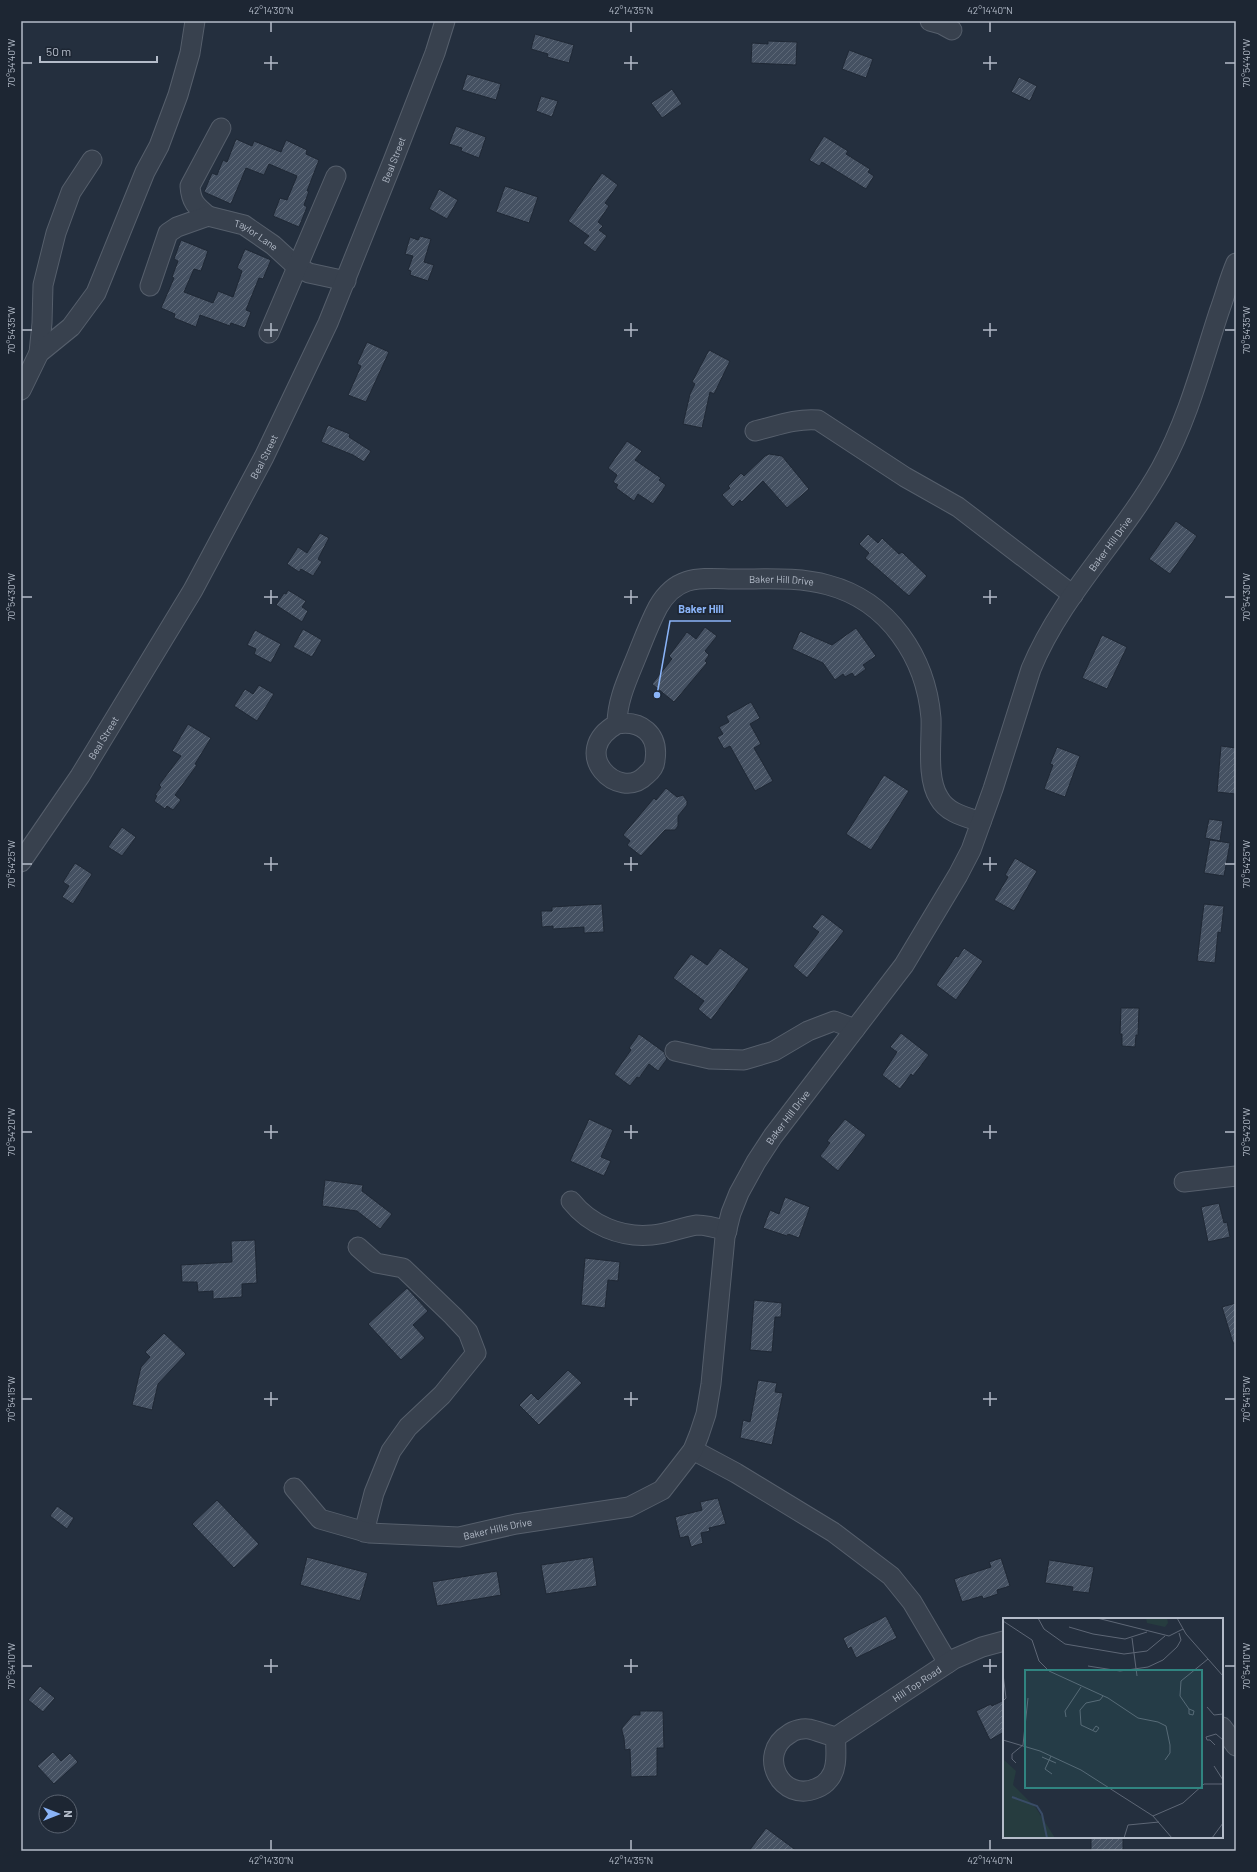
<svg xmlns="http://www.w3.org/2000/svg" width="1257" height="1872" font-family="Barlow,sans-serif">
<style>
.building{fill:url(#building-hatch);stroke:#1f2835}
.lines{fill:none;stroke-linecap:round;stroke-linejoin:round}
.minor-casing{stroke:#565f6c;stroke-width:21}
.minor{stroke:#38414e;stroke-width:19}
.ticks{fill:none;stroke:#b4bcc9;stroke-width:1.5}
.labels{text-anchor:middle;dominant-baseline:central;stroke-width:3.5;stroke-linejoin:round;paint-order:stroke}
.street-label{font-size:10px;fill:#b4bcc9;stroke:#1d2633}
.inset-river{fill:none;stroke:#394c67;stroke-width:2}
.inset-road{fill:none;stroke:#5e6776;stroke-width:1}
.view{fill:#308480;fill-opacity:0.15;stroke:#308480;stroke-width:2}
.inset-edge{fill:none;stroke:#b4bcc9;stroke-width:2}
.leader{fill:none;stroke:#8ab4f8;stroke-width:1.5}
.callout-dot{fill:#8ab4f8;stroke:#1d2633;stroke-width:1.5}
.callout-label{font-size:11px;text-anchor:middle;font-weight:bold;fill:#8ab4f8;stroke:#1d2633;stroke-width:3.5;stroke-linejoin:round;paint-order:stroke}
.neatline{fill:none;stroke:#b4bcc9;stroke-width:1.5}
.ticks-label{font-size:10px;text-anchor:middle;fill:#b4bcc9}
</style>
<defs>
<pattern id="building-hatch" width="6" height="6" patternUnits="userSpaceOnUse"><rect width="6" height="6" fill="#455162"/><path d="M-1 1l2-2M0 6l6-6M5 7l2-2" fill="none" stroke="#5d6877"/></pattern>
</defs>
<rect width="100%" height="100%" fill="#242f3e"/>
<path class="building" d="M535 34 574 45 569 63 547 57 548 54 531 49Z
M768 41 797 42 796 65 751 63 752 43 768 44Z
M849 50 873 59 866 78 842 69Z
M467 74 501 84 496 100 462 90Z
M1019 77 1037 86 1030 101 1011 92Z
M672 89 682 104 662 118 651 103Z
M541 96 558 101 552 117 536 111Z
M456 126 486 137 479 158 461 151 462 148 449 144Z
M824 136 848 151 846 154 870 169 868 172 874 176 866 189 822 162 819 166 809 160Z
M236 139 252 146 254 141 281 152 286 140 307 150 306 154 319 160 307 191H309L304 205 307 207 299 227 273 216 280 198 287 200 297 176 269 164 264 175 246 168 231 204 204 192 212 173 217 175 223 160 227 162Z
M602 173 618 185 605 203 609 206 598 222 603 226 599 230 607 236 595 252 583 243 589 236 568 221Z
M505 186 538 197 529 223 496 212Z
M439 189 458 200 447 219 429 209Z
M420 236 431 239 424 262 434 265 428 281 410 275 411 271 408 270 413 256 405 254 410 237 418 240Z
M181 240 208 251 201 271 194 269 184 292 213 303 218 291 233 297 242 271 237 268 245 249 271 260 263 279 259 278 246 310 251 312 245 328 231 323 230 326 200 315 196 327 174 318 175 314 161 308 174 278 172 277 178 261 174 259Z
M367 342 389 352 366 402 348 395 361 366 357 364Z
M709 350 730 361 714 394 710 392 702 428 683 424 690 394 695 384 692 382Z
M328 425 350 434 349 437 371 451 364 462 353 455 321 442Z
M627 441 642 451 635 460 661 478 659 480 666 485 653 504 638 494 634 501 616 488 618 485 613 482 617 475 608 468Z
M769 454 782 456 809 489 787 508 763 481 742 502 740 500 733 507 722 495 730 488 728 486 741 473 744 476 765 456Z
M1176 521 1197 536 1170 574 1149 559Z
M320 533 329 538 318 559 322 562 313 576 301 569 299 572 287 564 298 547 307 553Z
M868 534 878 543 882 538 899 554 902 552 927 576 909 596 865 558 869 553 859 544Z
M288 590 306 601 302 607 308 611 302 622 276 605 284 593 286 594Z
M705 627 717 636 705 651 709 655 705 661 707 663 674 702 652 684 672 659 669 656 687 632 696 639Z
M856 628 876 656 863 665 866 669 855 677 852 673 845 677 843 674 835 680 823 663 792 649 800 631 832 645Z
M303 629 322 640 312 657 293 647Z
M255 630 281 644 271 663 254 654 256 649 247 645Z
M1102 635 1127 647 1107 689 1082 678Z
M259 685 274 694 257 721 234 706 245 689 253 694Z
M751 702 760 718 750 724 761 744 754 748 773 781 755 791 730 746 724 749 717 737 723 734 719 727 729 722 726 716Z
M188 724 211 738 195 764 197 765 175 795 181 800 173 810 167 806 165 809 154 801 157 796 155 795 161 787 159 785 181 756 172 751Z
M1221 746 1236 748 1235 766H1236V794L1217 792Z
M1057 747 1080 756 1065 797 1044 789 1053 765 1050 764Z
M884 775 909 791 871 850 846 834Z
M666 788 677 797 683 795 687 801V805L678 816V826L675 830H665L641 856 627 845 630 841 623 835 654 798 656 800Z
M1209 819 1223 821 1220 841 1205 838Z
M122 827 136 837 122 856 108 847Z
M1210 840 1230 843 1224 876 1204 873Z
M1015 858 1037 871 1014 911 994 900 1008 877 1005 875Z
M75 863 92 874 73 904 62 897 69 886 63 882Z
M602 904 604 932 584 933V927L553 929V926L542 927 541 911H552V907Z
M1204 904 1224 906 1221 933 1218 932 1215 963 1197 961Z
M822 914 844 931 807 978 793 966 819 932 812 927Z
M720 948 749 969 711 1020 698 1009 704 1001 673 978 691 954 707 965Z
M964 948 983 961 956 1000 936 985 956 956 958 957Z
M1121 1008H1139L1138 1035H1136L1135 1047 1122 1046V1034H1120Z
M901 1033 929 1055 913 1076 911 1074 900 1089 882 1075 897 1052 890 1047Z
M639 1034 664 1052 667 1059 658 1071 649 1064 639 1078 637 1077 630 1086 614 1074 631 1050 629 1048Z
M589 1119 613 1130 601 1157 611 1161 604 1176 570 1161Z
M845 1119 866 1135 838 1171 820 1156 830 1143 827 1141Z
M325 1180 363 1185 362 1191 392 1214 380 1229 357 1211 322 1206Z
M785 1197 810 1207 799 1238 788 1234 787 1236 763 1228 770 1210 779 1214Z
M1219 1203 1224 1223 1227 1222 1230 1237 1208 1242 1201 1207Z
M255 1240 257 1283 242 1284V1297L213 1299V1291L198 1292 197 1282H182L181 1265 232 1262 231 1241Z
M585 1258 620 1262 618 1281 608 1280 605 1308 581 1305Z
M407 1288 428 1311 413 1325 425 1338 401 1360 368 1324Z
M754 1300 782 1303 781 1317H775L772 1352 750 1350Z
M1236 1303V1343H1233L1222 1307Z
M164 1333 186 1354 158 1384 152 1410 132 1405 141 1367 150 1357 145 1352Z
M568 1370 582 1383 539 1425 519 1405 531 1393 538 1400Z
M758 1380 777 1383 775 1392 783 1393 772 1445 740 1438 743 1420 750 1422Z
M718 1498 726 1524 709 1528 710 1531 701 1533 703 1543 691 1547 688 1536 680 1538 675 1517 702 1510 700 1502Z
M217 1500 259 1544 234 1568 192 1524Z
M57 1506 74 1518 67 1529 50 1516Z
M307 1557 368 1573 360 1601 300 1585Z
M593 1557 597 1586 546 1594 541 1565Z
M1001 1558 1010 1586 997 1590 998 1594 983 1599 982 1596 962 1602 954 1579 991 1567 989 1562Z
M1049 1560 1094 1567 1089 1593 1072 1591 1073 1587 1045 1583Z
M497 1571 501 1595 437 1606 432 1582Z
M886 1616 897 1638 856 1658 851 1647 848 1649 843 1638Z
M40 1686 55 1698 43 1712 28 1700Z
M1004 1700V1732L990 1740 976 1711 991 1704 992 1706Z
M640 1711H663L664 1748H657V1776L631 1777 630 1749 625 1750 624 1738 622 1731V1728L633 1715H640Z
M53 1752 61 1761 70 1753 78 1762 54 1784 37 1766Z
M766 1828 797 1851H749Z
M1091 1837H1123V1851H1091Z"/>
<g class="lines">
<defs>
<g id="minor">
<path d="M930 21 941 24 952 30"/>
<path d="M208 216C196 206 191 202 190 186L221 128"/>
<path id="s1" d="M150 286 168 233 177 227 208 216 244 225 273 245 297 267 309 273 346 281"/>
<path d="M269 333 336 176"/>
<path d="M39 353 42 323 43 285 56 233 71 192 92 160"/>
<path d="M21 390 39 353 71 327 96 293 145 172 159 146 178 95 190 53 195 21"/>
<path d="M755 431C776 426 796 418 818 420L905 477 958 507 1073 595"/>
<path id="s2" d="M617 724C641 720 659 734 655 760 655 766 651 771 646 775 619 803 567 752 617 724 617 699 629 676 638 653 644 638 650 622 658 607 678 572 704 579 739 579 769 579 799 577 828 585 889 601 926 658 931 718 932 741 926 778 939 798 947 813 966 817 981 822"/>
<path id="s3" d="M21 862 80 776 193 590 264 457 328 323 393 161 435 53 445 21"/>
<path d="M675 1051 710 1059 744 1060 774 1051 808 1031 834 1021 855 1029"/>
<path d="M1184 1182 1236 1176"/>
<path d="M571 1201C590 1225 621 1238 652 1235 668 1234 682 1227 697 1225 707 1225 717 1228 727 1231"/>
<path d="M358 1247 376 1263 403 1268 453 1316 468 1332 476 1353 442 1395 408 1427 391 1451 374 1493 364 1532"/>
<path d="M693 1450 736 1473 833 1532 891 1576 912 1602 948 1663"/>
<path id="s4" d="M294 1488 320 1519 369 1533 459 1537 516 1524 629 1507 662 1490 693 1450 699 1435 706 1414 711 1384 725 1237 731 1213 739 1193 756 1162 773 1136 904 965 958 875 971 850 993 789 1031 669C1062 594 1122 538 1161 468 1188 419 1202 364 1219 312 1225 296 1229 279 1236 263"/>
<path d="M1222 1727 1236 1746"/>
<path id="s5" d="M836 1737C835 1746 837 1756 835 1765 834 1775 826 1785 817 1788 781 1804 756 1754 789 1734 794 1730 803 1728 809 1729 818 1731 827 1735 836 1737L954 1659 982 1647 1004 1641"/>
</g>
</defs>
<use href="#minor" class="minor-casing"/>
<use href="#minor" class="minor"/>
</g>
<path class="ticks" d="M271 22V32M631 22V32M990 22V32M271 56V70M631 56V70M990 56V70M22 63H32M264 63H278M624 63H638M983 63H997M1225 63H1235M271 323V337M631 323V337M990 323V337M22 330H32M264 330H278M624 330H638M983 330H997M1225 330H1235M271 590V604M631 590V604M990 590V604M22 597H32M264 597H278M624 597H638M983 597H997M1225 597H1235M271 857V871M631 857V871M990 857V871M22 864H32M264 864H278M624 864H638M983 864H997M1225 864H1235M271 1125V1139M631 1125V1139M990 1125V1139M22 1132H32M264 1132H278M624 1132H638M983 1132H997M1225 1132H1235M271 1392V1406M631 1392V1406M990 1392V1406M22 1399H32M264 1399H278M624 1399H638M983 1399H997M1225 1399H1235M271 1659V1673M631 1659V1673M990 1659V1673M22 1666H32M264 1666H278M624 1666H638M983 1666H997M1225 1666H1235M271 1840V1850M631 1840V1850M990 1840V1850"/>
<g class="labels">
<g class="street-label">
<text stroke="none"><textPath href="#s3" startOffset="797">Beal Street</textPath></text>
<text stroke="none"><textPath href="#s1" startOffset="152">Taylor Lane</textPath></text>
<text stroke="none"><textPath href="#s3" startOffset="473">Beal Street</textPath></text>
<text stroke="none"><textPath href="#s4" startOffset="1459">Baker Hill Drive</textPath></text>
<text stroke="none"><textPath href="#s2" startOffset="446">Baker Hill Drive</textPath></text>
<text stroke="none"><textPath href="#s3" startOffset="149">Beal Street</textPath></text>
<text stroke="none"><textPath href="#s4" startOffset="795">Baker Hill Drive</textPath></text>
<text stroke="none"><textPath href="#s4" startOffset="221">Baker Hills Drive</textPath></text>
<text stroke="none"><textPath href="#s5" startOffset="298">Hill Top Road</textPath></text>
</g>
</g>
<g transform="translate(1003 1618)">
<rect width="220" height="220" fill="#242f3e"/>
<path d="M143 0H164L165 5 162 9 144 5ZM0 141 13 153 10 167 33 190 52 220H0Z" fill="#263c3f"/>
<path class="inset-river" d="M9 179 34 188 39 196 44 220"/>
<path class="inset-road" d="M35 0 41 11 62 26 121 36 144 33 162 18M94 0 166 18 180 11M174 0 183 16 220 58M0 3 29 22 36 43 46 53 105 80 135 100 155 104 163 108 167 127V135L162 142M66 9 90 16 122 21 144 14M129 20 134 58M85 48 117 53 145 49 160 42 174 29 178 22 176 15M0 56 3 80 0 83M204 89 211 97 220 96M186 91 191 93 190 97 186 96V91L177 78 178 63 205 41M63 99 62 93 78 69M90 112 93 108 96 110 93 114 78 107 77 92 83 85 97 82 100 78M0 122 37 133 78 152 150 198 169 220M20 127 25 80M212 127 207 122H204L203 119 213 116 220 122M48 138 42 151 49 156M39 139 53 145M13 145 9 141V136L20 127M211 148 220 162M150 198 180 185 201 166H220M121 220 125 207 156 204M209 220 220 205"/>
<path class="view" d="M22 52H199V170H22Z"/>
<rect width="220" height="220" class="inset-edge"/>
</g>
<path class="leader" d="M657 695L670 621H731"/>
<circle class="callout-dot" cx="657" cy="695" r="4"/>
<g class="callout-label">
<text x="701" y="613">Baker Hill</text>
</g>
<rect width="1257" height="1872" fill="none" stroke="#1d2633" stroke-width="44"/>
<g transform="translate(58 1814) rotate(90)"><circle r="19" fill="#1d2633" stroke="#59626f"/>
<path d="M0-3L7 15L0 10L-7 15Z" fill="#8ab4f8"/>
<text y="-6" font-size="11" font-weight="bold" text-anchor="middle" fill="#b4bcc9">N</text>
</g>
<path d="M40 56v6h117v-6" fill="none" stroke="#b4bcc9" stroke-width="2"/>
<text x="46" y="56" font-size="12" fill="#b4bcc9" stroke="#1d2633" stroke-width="3" paint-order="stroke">50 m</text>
<rect x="22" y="22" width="1213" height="1828" class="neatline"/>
<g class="ticks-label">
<text x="271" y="14">42°14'30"N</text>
<text x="631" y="14">42°14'35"N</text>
<text x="990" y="14">42°14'40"N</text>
<text transform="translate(1246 63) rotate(-90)" y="4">70°54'40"W</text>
<text transform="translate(11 63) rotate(-90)" y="4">70°54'40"W</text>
<text transform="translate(1246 330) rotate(-90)" y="4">70°54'35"W</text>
<text transform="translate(11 330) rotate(-90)" y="4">70°54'35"W</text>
<text transform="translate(1246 597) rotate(-90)" y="4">70°54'30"W</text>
<text transform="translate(11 597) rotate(-90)" y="4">70°54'30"W</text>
<text transform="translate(1246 864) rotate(-90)" y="4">70°54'25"W</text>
<text transform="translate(11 864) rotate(-90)" y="4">70°54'25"W</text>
<text transform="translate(11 1132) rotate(-90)" y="4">70°54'20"W</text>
<text transform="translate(1246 1132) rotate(-90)" y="4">70°54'20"W</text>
<text transform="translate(11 1399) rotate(-90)" y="4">70°54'15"W</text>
<text transform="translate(1246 1399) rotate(-90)" y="4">70°54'15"W</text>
<text transform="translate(1246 1666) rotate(-90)" y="4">70°54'10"W</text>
<text transform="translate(11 1666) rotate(-90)" y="4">70°54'10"W</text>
<text x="271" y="1864">42°14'30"N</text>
<text x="631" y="1864">42°14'35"N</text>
<text x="990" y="1864">42°14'40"N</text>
</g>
</svg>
